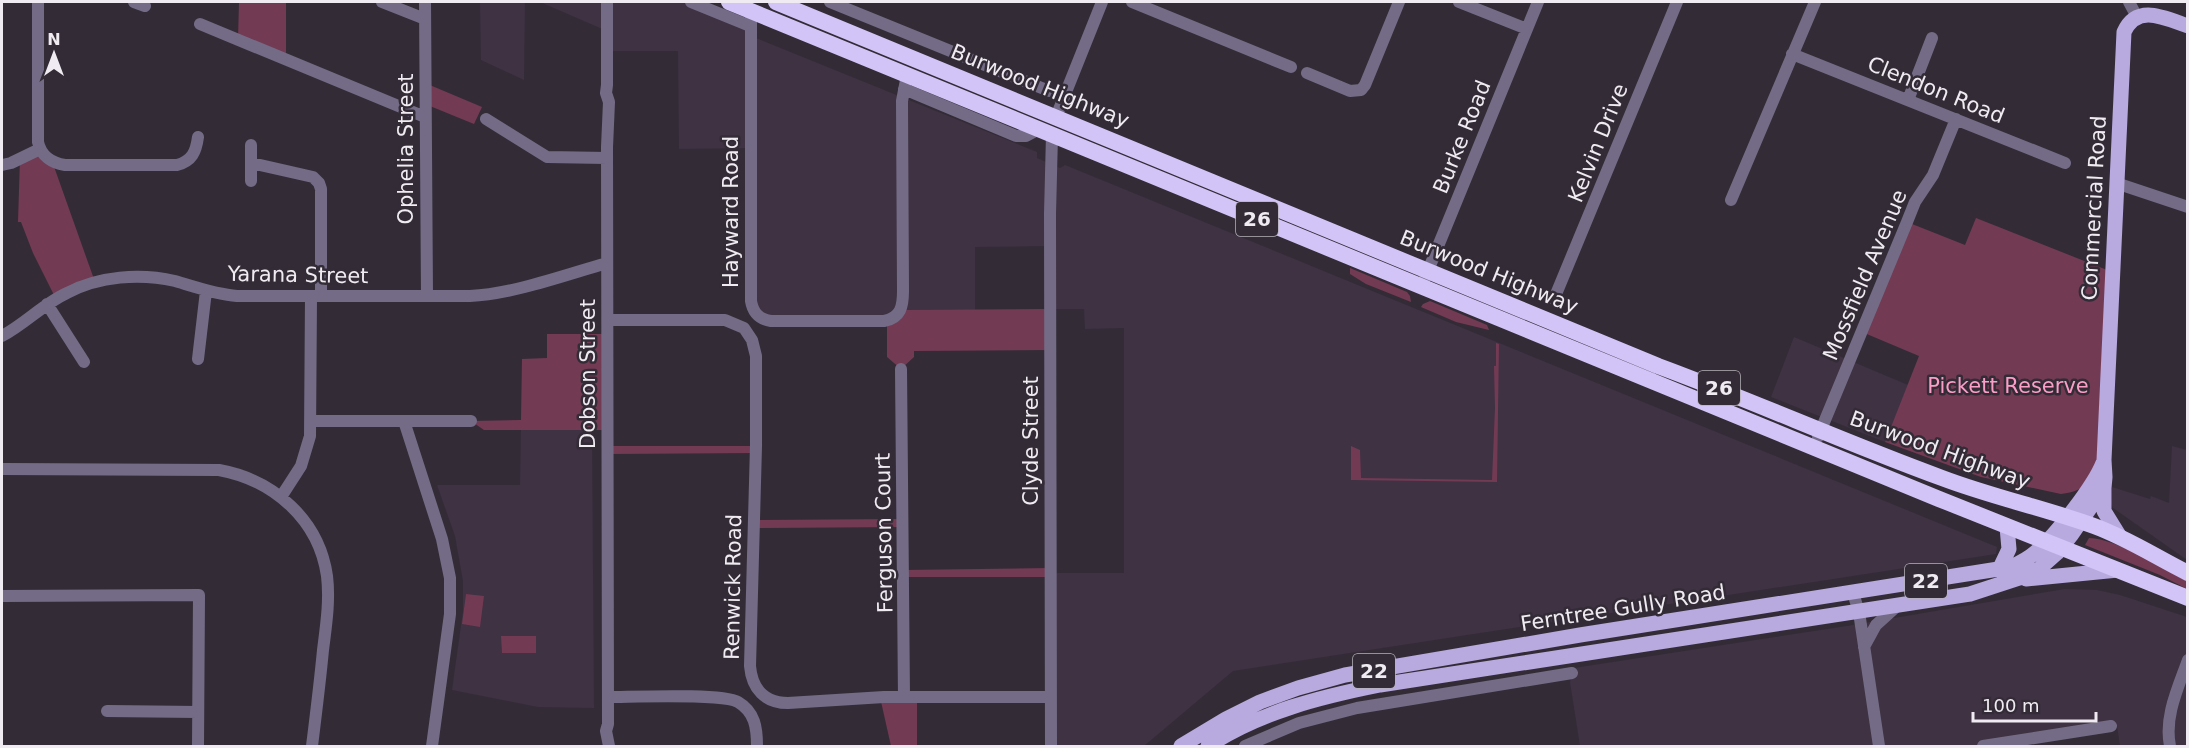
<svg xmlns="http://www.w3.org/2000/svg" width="2189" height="748" font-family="'DejaVu Sans',sans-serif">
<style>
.built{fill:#3e3243}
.green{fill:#733a54}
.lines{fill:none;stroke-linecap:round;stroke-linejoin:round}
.minor{stroke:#746c86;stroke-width:12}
.major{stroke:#b8a9de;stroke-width:15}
.highway{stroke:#d2c4f7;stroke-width:16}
.labels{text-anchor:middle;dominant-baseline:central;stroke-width:5;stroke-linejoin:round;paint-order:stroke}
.shield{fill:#332c37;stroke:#b7b2ba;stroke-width:1.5}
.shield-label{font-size:20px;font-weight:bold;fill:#f0ebf2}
.street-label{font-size:21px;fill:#f0ebf2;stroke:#332c37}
.park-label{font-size:21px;fill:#fb9ec7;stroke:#332c37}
</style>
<rect width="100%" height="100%" fill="#332c37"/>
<path class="built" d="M480 2H525L524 80 481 60Z
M540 2H691L750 26 751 36 1037 152V158L1060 168 1065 165 1997 547 1996 554 1233 671 1144 746H1051V573H1124V328L1085 329 1084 309H1050V246L975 247V310H901L894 318 756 315 751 148 679 149 678 51H607V31Z
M1794 337 1908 385 1885 442 1771 397Z
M521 430H592L594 708 538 707 452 690 463 611V581L455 536 437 485H520Z
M2172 446 2187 450V560L2113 508 2111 504 2112 487 2150 499 2151 496 2169 503Z
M2065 589 2097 590 2120 595 2187 617V746H2120L2117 726 1983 746H1580L1570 682 1574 668 1847 626Z"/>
<path class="green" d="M239 2H286V60L238 40Z
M425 83 482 107 474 124 425 104Z
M40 149 52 161 95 282 56 299 33 253 21 222H18L20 159Z
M1976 218 2107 270 2099 459C2088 481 2088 491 2061 494L1981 477 1885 442 1919 356 1862 332 1907 222 1965 245Z
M1350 268 1407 292 1410 296 1411 302 1366 284 1350 274Z
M1430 301 1487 325 1489 330 1456 322 1421 307 1423 304Z
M1050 309V350L914 351V357L901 369 887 357V320L901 310Z
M547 334H608V430H484L471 421 521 420 522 359 547 358Z
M1496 343 1499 344 1497 482 1351 480V446L1360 450 1361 478 1492 480 1495 408 1494 366H1496Z
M608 446H756V453L608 454Z
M904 519V527L754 528V520Z
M2089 538C2118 539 2161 568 2187 581V589L2160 575 2085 545Z
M1051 568V577H904V570Z
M466 594 484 596 480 627 462 624Z
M501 636H536V653H502Z
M880 697H917V746H891Z"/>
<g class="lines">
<path class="minor" d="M38 2V142C41 156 52 163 65 165H177C192 161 196 152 198 137
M134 2 145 6
M382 2 425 19
M425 2 427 296
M607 2V85L606 93 609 102 607 147 608 724 606 731 609 746
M691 2 750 26
M830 2 1049 91
M1132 2 1291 67
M1459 2 1527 29
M2129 2 2137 17
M751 10V301C753 313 759 319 771 321H884C901 318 903 306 903 291L902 101 907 75
M200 24 425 117
M1792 54 2065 163
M1307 73 1350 91 1361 90 1365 85 1399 2
M904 89 1016 136H1026L1039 129
M1908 100 1932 38
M1056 117 1102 2
M486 119 547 157 607 158
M251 163 313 177 319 183 321 189V296
M2 165 11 163 40 149
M251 181V145
M2116 183 2188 207
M1731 200 1815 2
M1425 278 1538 2
M1554 299 1677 2
M47 304 84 362
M608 320H725L744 328 752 340 756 356V446L750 666C752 689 765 703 788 703L884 697H1051
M2 336C25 324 43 304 67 293 99 276 140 273 175 281 196 287 215 294 237 296H470C513 294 565 275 607 263
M198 359 206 291
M901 369 904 697
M311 421H471
M404 421 442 539 450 578V614L432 746
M1818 437 1907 222 1915 202 1933 175 1956 119
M2 469 219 470C274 480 319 520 327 576 330 601 326 626 323 650 320 682 316 714 312 746
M281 497 301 466 310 436 311 297
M1853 593 1859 612 1879 746
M2 596 199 595 198 746
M1864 647 1876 625 1897 606
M608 697C632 697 722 693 738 702 755 712 757 728 757 746
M107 711 198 712
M1051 746 1050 214 1052 135
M1245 746 1299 723 1357 708 1572 673
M1983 746 2111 726
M2170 746C2164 717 2178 688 2188 660"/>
<path class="major" d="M2104 488V511L2120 537
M1999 570 2009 549 2007 527
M2026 579 2118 570
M1181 746 1226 719 1260 702 1298 688 1345 675 1580 635 2011 567C2020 563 2028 559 2036 552 2055 536 2094 486 2103 463
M1208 746C1260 712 1320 697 1380 685L1970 594 2025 576 2039 569 2057 553 2072 534 2104 488 2105 477 2104 460 2124 32C2137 3 2165 18 2188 26"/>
<path class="highway" d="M729 2 1939 499 2188 598
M776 2 1658 366C1753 401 1846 443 1942 478 1992 497 2044 508 2094 526 2127 538 2156 557 2188 573"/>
</g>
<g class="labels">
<g class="shield">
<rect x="1236" y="202" width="42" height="34" rx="4.5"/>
<rect x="1698" y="371" width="42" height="34" rx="4.5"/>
<rect x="1905" y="564" width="42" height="34" rx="4.5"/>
<rect x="1353" y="654" width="42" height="34" rx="4.5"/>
</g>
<g class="shield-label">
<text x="1257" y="219">26</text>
<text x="1719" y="388">26</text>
<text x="1926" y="581">22</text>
<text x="1374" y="671">22</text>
</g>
<g class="street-label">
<text transform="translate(1040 86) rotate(22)">Burwood Highway</text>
<text transform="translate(1936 90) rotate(22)">Clendon Road</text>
<text transform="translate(1462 137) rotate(-68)">Burke Road</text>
<text transform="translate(1598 143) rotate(-68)">Kelvin Drive</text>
<text transform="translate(406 149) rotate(-90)">Ophelia Street</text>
<text transform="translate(2094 208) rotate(-87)">Commercial Road</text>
<text transform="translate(731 212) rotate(-90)">Hayward Road</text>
<text transform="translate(1489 272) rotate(22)">Burwood Highway</text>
<text transform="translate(298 275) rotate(1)">Yarana Street</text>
<text transform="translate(1865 275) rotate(-67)">Mossfield Avenue</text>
<text transform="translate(588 374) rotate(-90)">Dobson Street</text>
<text transform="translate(1031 441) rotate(-90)">Clyde Street</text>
<text transform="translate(1940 450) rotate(20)">Burwood Highway</text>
<text transform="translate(884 533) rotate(-91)">Ferguson Court</text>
<text transform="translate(733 587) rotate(-89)">Renwick Road</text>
<text transform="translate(1623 608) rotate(-9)">Ferntree Gully Road</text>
</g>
<g class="park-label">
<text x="2008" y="386">Pickett Reserve</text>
</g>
</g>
<rect width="2189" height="748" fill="none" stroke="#f0ebf2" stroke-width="6"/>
<g transform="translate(54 54)" stroke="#332c37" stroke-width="4.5" paint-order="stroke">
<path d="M0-4.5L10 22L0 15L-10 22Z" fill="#f0ebf2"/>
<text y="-9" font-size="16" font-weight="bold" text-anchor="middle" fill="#f0ebf2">N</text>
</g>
<path d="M1973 712v9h123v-9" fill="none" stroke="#f0ebf2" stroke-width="3"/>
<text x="1982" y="712" font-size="18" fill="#f0ebf2" stroke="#332c37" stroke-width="4.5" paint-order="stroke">100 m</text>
</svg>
